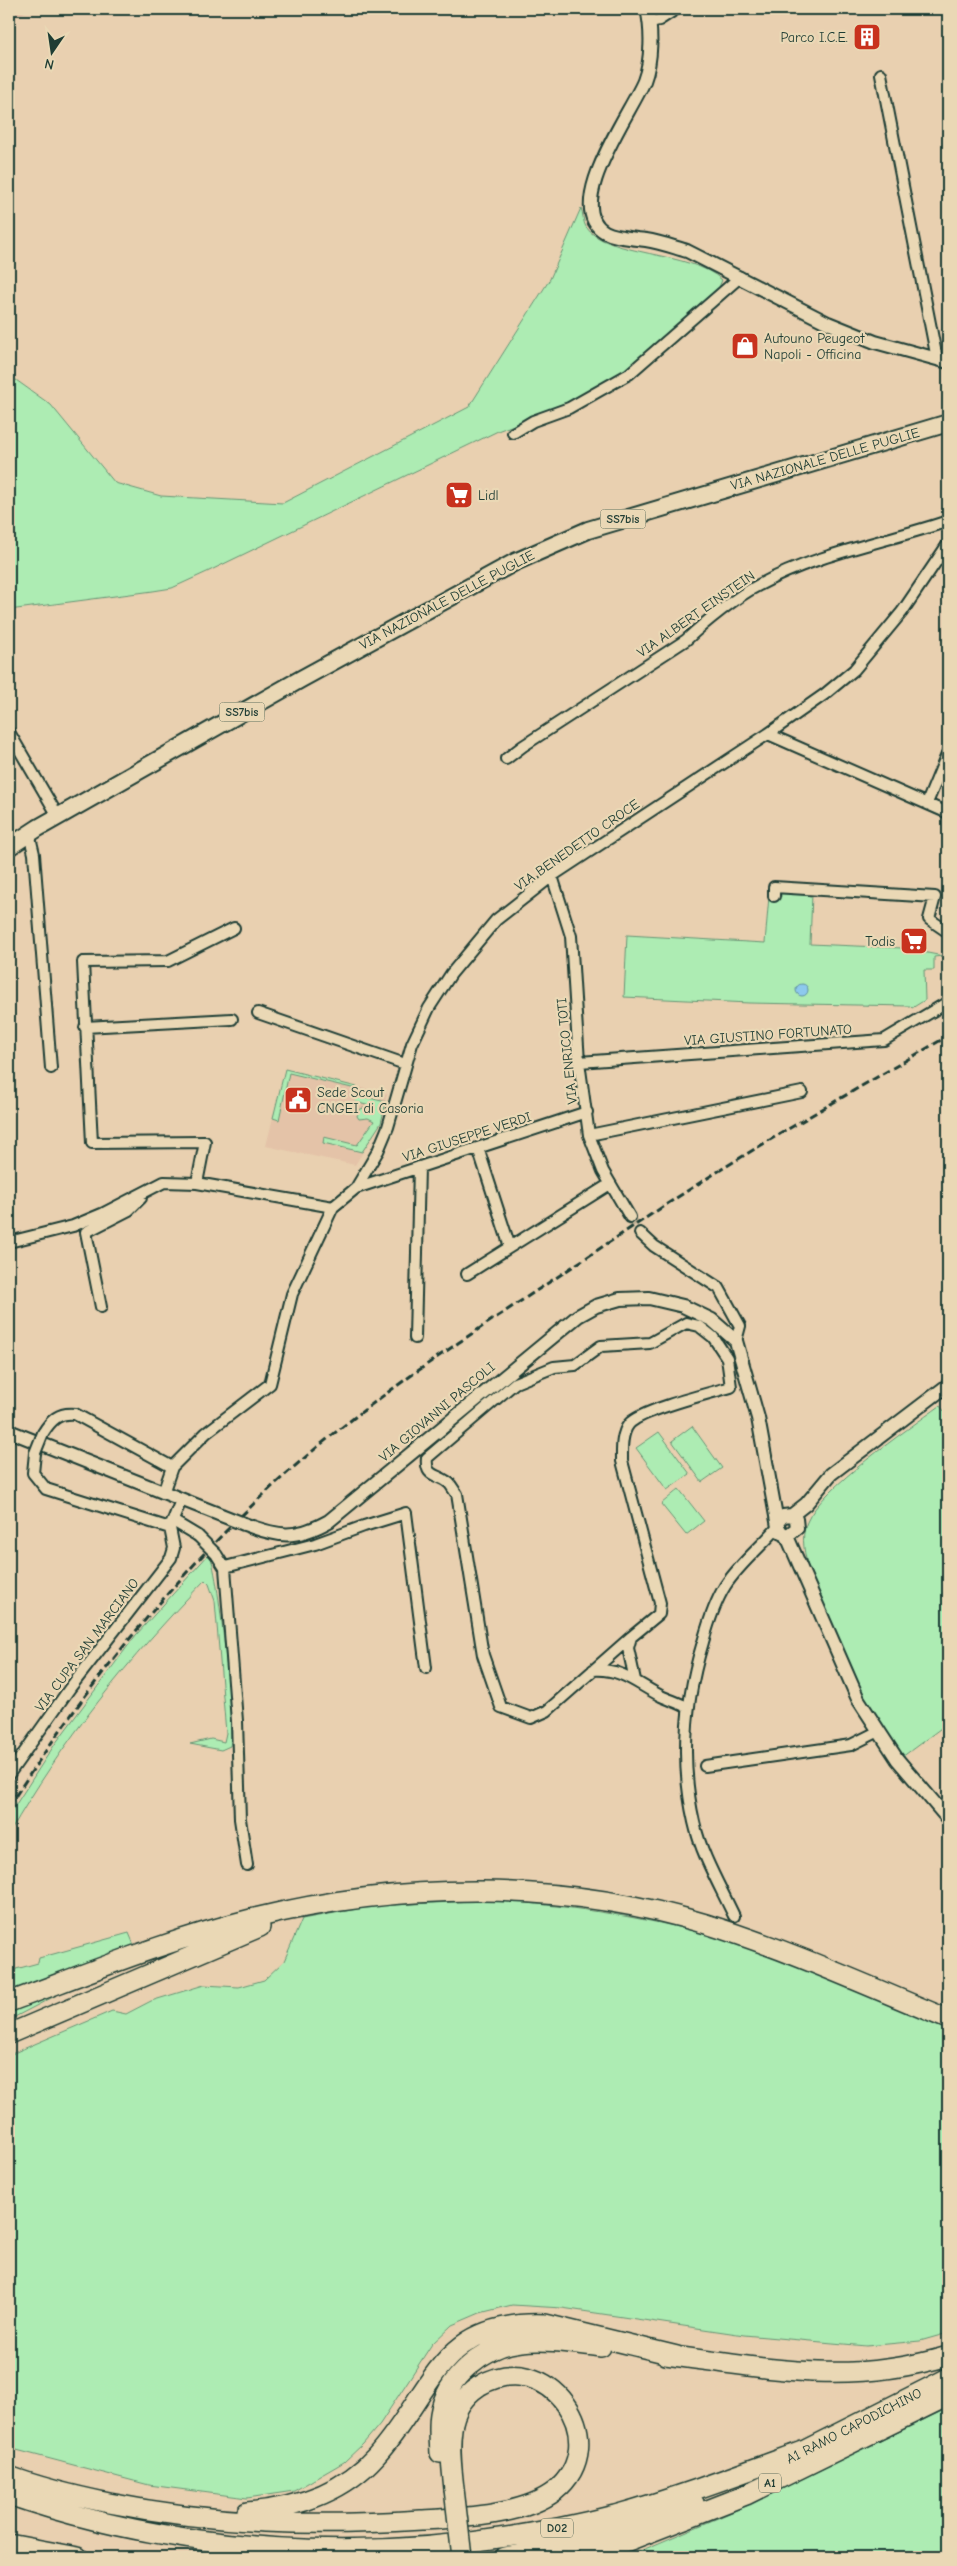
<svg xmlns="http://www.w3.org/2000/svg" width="957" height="2566" font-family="'Comic Neue',sans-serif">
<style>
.built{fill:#e4c3a8}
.green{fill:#adecb3;stroke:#669474}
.water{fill:#8dc9ed;stroke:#6191a3}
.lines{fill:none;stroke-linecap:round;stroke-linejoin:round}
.minor-tunnel{stroke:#c1b397;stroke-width:10;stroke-dasharray:10 5;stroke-linecap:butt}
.minor-casing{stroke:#1f3d34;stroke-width:14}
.tertiary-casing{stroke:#1f3d34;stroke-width:16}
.primary-casing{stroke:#1f3d34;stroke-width:20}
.motorway-casing{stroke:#1f3d34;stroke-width:22}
.minor{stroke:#ead8b5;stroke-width:10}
.tertiary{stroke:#ead8b5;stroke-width:12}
.primary{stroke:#ead8b5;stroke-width:16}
.motorway{stroke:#ead8b5;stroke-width:19}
.rail{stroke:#1f3d34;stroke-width:3;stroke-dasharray:8 4;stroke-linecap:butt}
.minor-bridge-casing{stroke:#1f3d34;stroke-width:14;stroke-linecap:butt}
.tertiary-bridge-casing{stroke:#1f3d34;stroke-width:16;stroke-linecap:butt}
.motorway-bridge-casing{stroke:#1f3d34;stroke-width:22;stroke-linecap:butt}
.minor-bridge{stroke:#ead8b5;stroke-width:10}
.tertiary-bridge{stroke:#ead8b5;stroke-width:12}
.motorway-bridge{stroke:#ead8b5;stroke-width:19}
.labels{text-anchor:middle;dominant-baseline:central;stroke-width:4.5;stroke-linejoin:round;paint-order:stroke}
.shield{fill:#ead8b5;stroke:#5c6c5b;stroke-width:1}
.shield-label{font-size:12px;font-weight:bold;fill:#1f3d34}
.poi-label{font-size:14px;fill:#1f3d34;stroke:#ead8b5;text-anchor:start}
.street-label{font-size:14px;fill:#1f3d34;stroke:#ead8b5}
</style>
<rect width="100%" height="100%" fill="#e9d0b0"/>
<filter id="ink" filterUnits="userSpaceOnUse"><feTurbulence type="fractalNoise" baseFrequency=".02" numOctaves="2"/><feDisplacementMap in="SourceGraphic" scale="10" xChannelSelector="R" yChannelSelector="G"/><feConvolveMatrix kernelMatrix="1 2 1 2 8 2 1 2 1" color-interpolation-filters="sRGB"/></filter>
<g filter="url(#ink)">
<path class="built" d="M9 9H29L9 22Z
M285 1069 387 1094 381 1123 355 1165 266 1146Z"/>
<path class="green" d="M581 208C583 213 583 222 586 227 605 256 691 251 722 280L717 292 624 373 562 408 500 430 207 572 172 588 153 591 9 610V375L51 405 115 483 161 496 283 503 469 407 550 279Z
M781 893 812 894 810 944 902 948 943 956 934 957V970H924L925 1000 912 1008 910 1006 749 1003 624 997 627 935 765 943 769 896 781 897Z
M285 1069 357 1087 356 1089 289 1073 279 1120 273 1118Z
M357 1095 386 1102 381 1123 362 1152 323 1143 324 1137 357 1145 374 1121 368 1118 359 1119 357 1116 359 1110 363 1108 369 1110 370 1106 355 1102Z
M940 1406 944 1411 948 1407V1723L902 1757 862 1696 809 1571C805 1555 800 1538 807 1522 821 1488 908 1429 940 1406Z
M692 1426 722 1468 702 1482 672 1441Z
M659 1432 690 1474 667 1490 636 1448Z
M679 1489 704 1521 686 1535 661 1504Z
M209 1554C218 1563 235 1732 230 1746L221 1750 190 1744 211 1739 224 1742 226 1733 215 1601 209 1584 205 1580C130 1657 62 1741 9 1834V1815L55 1744 136 1635Z
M492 1900C574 1906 654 1918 734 1942 807 1964 878 1999 948 2028V2333L920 2341 866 2346 744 2335 562 2308 512 2305 480 2313 452 2325 432 2344 380 2424 363 2444 344 2462 294 2491 247 2498 149 2485 9 2448V2055L112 2011 126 2014 151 2001 204 1985 239 1987 264 1980 284 1961 302 1919 373 1906Z
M129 1933 134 1945 64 1972 57 1994 53 1997 9 2020V1992L12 1985 9 1971 38 1963 39 1958Z
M948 2408V2557H626L746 2506Z"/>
<path class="water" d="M796 990a6 6 0 1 1 12 0a6 6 0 1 1-12 0Z"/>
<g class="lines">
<path class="minor-tunnel" d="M630 1217 640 1233"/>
<defs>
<path id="minor" d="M650 22 659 20 676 9
M881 74 937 359
M513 433 533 421 569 408 629 374 740 277
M9 732 58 816
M768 734 948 813
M506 759 523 746 686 640C704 623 737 596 759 585 818 553 886 542 948 521
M927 803 948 752
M29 833 34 854 51 1068
M552 876 571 936 579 1062 589 1135 603 1171 630 1217
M774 896V887L935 897 929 919 948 932
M258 1013 405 1064
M85 1027 232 1019
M579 1062 884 1040 948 1002
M589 1135 802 1092
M478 1148 510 1247
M197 1183 205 1142 92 1143 83 962 168 961 234 928
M356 1188 587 1112
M640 1233 654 1246 719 1288 740 1326 736 1341
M9 1242 73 1226 104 1213 164 1182 197 1183 333 1207
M467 1274 610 1184
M101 1307 86 1232 129 1210 141 1198
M415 1338 419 1167
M43 1433C51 1420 59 1412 75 1414L172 1467
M35 1453 33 1473 46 1489 170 1528
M163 1493 172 1467 206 1433 270 1384 292 1294 333 1207 356 1188 378 1151 388 1127 412 1044 429 1008 451 974 496 920 552 876 768 734 825 694 854 670 902 612 948 544
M173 1521 198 1536
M170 1528 181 1500
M216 1554 225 1568 237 1721 240 1819 247 1865
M225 1567 315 1544 364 1526 406 1513 426 1668
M631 1637 547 1711 531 1718 501 1707 483 1655 457 1494C454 1491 452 1486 449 1483 437 1473 425 1478 427 1458L515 1383 554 1367 575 1365 601 1346 650 1343 686 1323 699 1326 713 1337 727 1358 731 1387C710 1393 641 1410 629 1424 621 1434 622 1450 622 1461L660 1603 659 1614 631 1637 628 1648 635 1680
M593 1670C622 1668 637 1684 661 1696 670 1700 679 1703 687 1707
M705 1766 851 1745 879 1731
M9 1774 70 1688 171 1558 174 1548 170 1528
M734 1916C720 1886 701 1854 694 1822 680 1761 685 1701 703 1642 708 1624 715 1602 725 1586 740 1563 761 1547 778 1527"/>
<path id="tertiary" d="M647 9C652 30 652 60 644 81 632 111 561 207 605 232 616 238 633 238 646 240 660 242 673 247 687 251L828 323 875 342 948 362
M9 1431 221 1515
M792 1515 806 1504 831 1474 948 1385
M244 1524C279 1537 295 1540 329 1521L578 1316 596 1306 620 1299 649 1298 683 1306 712 1320 736 1341 758 1418 778 1527 782 1533 788 1535 797 1528 796 1519 792 1515 783 1516 778 1522
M786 1534 858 1699 897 1759 948 1819"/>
<path id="primary" d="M9 847 38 828 301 679 515 562 588 530 948 423"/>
<path id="motorway" d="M9 2002C90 1972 171 1939 255 1918 400 1882 562 1880 706 1924 789 1950 868 1986 948 2019
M9 2034 260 1927
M666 2355C767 2368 847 2386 948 2356
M440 2453C439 2440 438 2427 440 2414 446 2377 484 2346 521 2342 548 2339 575 2344 601 2347
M795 2455 948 2378
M9 2476C41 2488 75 2496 109 2503 215 2524 313 2527 421 2520 460 2518 523 2516 555 2491 616 2441 548 2344 479 2386 464 2396 454 2411 452 2429 449 2449 452 2469 454 2489
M9 2495C204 2562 415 2566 615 2515 679 2497 742 2473 805 2450
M247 2512C296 2508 343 2493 376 2456 434 2392 438 2320 545 2324L677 2356
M9 2544 78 2557
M505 2557C569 2545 634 2530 694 2503
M587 2557 746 2495 948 2396"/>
</defs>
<use href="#minor" class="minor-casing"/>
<use href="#tertiary" class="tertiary-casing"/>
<use href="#primary" class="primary-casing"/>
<use href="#motorway" class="motorway-casing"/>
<use href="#minor" class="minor"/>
<use href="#tertiary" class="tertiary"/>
<use href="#primary" class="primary"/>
<use href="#motorway" class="motorway"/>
<path class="rail" d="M9 1806C85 1688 172 1578 276 1483 356 1410 448 1349 539 1289 606 1245 672 1199 740 1158 809 1116 879 1076 948 1036"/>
<defs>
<path id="minor-bridge" d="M35 1453 43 1433
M198 1536 216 1554"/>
<path id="tertiary-bridge" d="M221 1515 244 1524"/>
<path id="motorway-bridge" d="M454 2489 462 2557"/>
</defs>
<use href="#minor-bridge" class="minor-bridge-casing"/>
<use href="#tertiary-bridge" class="tertiary-bridge-casing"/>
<use href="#motorway-bridge" class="motorway-bridge-casing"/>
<use href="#minor-bridge" class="minor-bridge"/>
<use href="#tertiary-bridge" class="tertiary-bridge"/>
<use href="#motorway-bridge" class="motorway-bridge"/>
</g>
</g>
<defs>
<symbol id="building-square" viewBox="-11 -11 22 22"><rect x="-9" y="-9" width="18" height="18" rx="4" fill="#c8321e" stroke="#ead8b5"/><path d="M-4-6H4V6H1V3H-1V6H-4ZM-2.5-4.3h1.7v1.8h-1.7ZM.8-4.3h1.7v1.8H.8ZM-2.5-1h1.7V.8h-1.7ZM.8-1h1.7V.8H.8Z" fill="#fff"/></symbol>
<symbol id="shop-square" viewBox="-11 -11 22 22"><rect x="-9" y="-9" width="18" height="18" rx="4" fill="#c8321e" stroke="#ead8b5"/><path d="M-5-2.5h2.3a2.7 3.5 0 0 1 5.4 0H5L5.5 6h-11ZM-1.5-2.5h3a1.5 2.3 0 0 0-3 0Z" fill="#fff"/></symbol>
<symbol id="supermarket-square" viewBox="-11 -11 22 22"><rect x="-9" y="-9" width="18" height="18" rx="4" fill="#c8321e" stroke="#ead8b5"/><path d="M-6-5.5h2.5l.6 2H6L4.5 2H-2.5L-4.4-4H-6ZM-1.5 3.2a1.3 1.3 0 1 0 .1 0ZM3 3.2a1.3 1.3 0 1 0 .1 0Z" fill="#fff"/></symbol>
<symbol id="civic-square" viewBox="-11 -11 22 22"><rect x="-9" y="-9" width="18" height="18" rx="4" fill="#c8321e" stroke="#ead8b5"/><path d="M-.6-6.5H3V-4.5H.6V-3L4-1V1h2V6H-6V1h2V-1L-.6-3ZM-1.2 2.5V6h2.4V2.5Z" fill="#fff"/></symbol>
</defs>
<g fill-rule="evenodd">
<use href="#building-square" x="851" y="21" width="32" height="32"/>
<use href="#shop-square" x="729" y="330" width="32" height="32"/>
<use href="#supermarket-square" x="443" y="479" width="32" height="32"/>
<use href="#supermarket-square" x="898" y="925" width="32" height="32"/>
<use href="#civic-square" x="282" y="1084" width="32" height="32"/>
</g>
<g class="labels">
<g class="shield">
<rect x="600.5" y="509.5" width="45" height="19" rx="4"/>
<rect x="219.5" y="702.5" width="45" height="19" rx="4"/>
<rect x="759" y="2473.5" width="22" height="19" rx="4"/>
<rect x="541" y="2518.5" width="32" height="19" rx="4"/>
</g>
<g class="shield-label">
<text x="623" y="519">SS7bis</text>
<text x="242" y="712">SS7bis</text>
<text x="770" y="2483">A1</text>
<text x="557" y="2528">D02</text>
</g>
<g class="poi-label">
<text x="848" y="37" text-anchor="end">Parco I.C.E.</text>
<text x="764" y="338">Autouno Peugeot<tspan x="764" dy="16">Napoli - Officina</tspan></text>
<text x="478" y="495">Lidl</text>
<text x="895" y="941" text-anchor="end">Todis</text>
<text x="317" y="1092">Sede Scout<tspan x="317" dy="16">CNGEI di Casoria</tspan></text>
</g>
<g class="street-label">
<text transform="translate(825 459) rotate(-16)">VIA NAZIONALE DELLE PUGLIE</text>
<text transform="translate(447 600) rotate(-28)">VIA NAZIONALE DELLE PUGLIE</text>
<text transform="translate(696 614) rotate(-35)">VIA ALBERT EINSTEIN</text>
<text transform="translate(577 845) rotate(-35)">VIA BENEDETTO CROCE</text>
<text transform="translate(768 1035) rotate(-4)">VIA GIUSTINO FORTUNATO</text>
<text transform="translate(567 1051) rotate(-96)">VIA ENRICO TOTI</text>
<text transform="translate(467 1137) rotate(-18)">VIA GIUSEPPE VERDI</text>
<text transform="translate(437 1412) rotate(-40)">VIA GIOVANNI PASCOLI</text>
<text transform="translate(87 1645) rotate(-53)">VIA CUPA SAN MARCIANO</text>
<text transform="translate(854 2426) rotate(-27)">A1 RAMO CAPODICHINO</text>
</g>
</g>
<rect width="957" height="2566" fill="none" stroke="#ead8b5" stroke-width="30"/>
<rect x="15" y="15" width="927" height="2536" fill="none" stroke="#1f3d34" stroke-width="2" filter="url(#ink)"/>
<g transform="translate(52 52) rotate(193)" stroke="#ead8b5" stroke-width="4" paint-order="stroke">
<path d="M0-4L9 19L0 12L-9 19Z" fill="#1f3d34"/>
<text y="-8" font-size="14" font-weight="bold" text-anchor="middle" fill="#1f3d34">N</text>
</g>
</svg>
